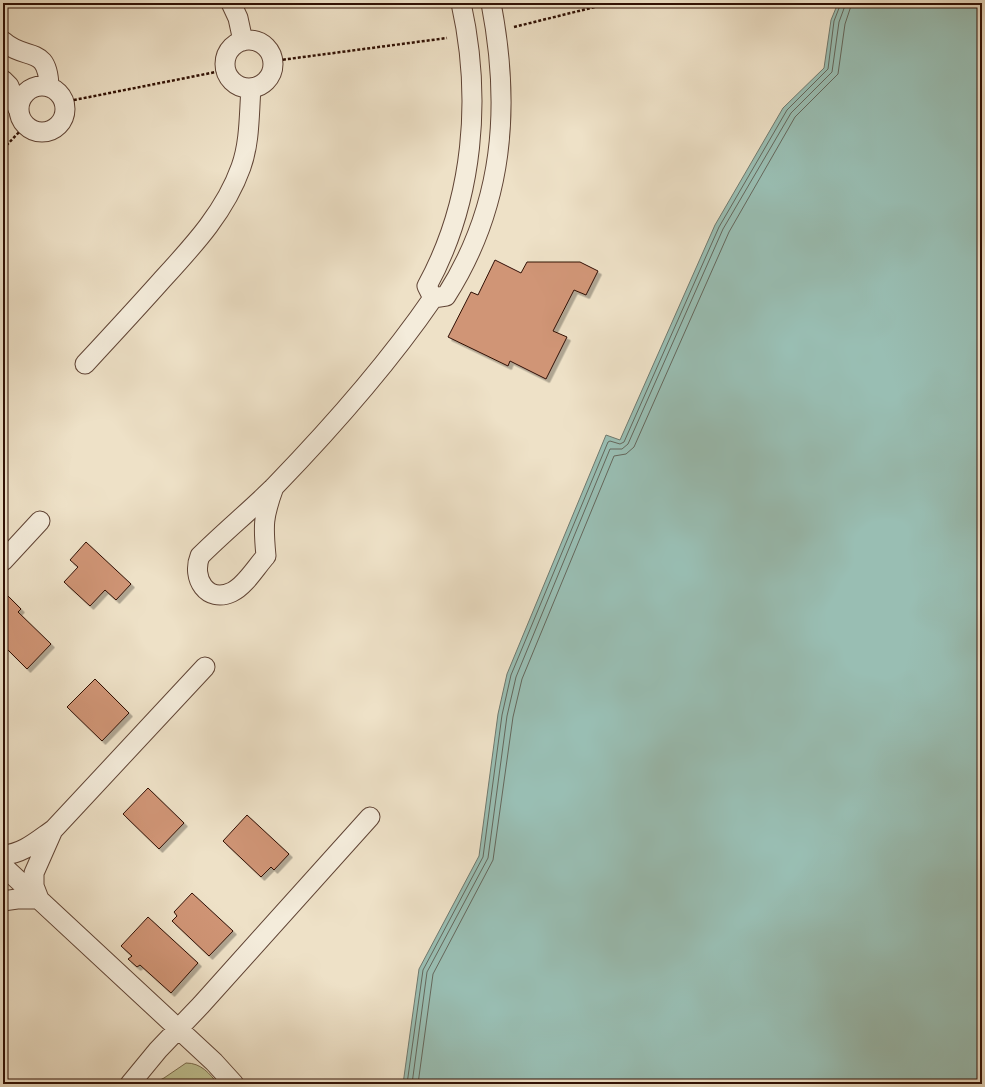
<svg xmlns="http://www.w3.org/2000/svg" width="985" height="1087" font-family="Cardo,serif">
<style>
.green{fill:#bfc191;stroke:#78684a}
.water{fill:#99beb3;stroke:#6f786d}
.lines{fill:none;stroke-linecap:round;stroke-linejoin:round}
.shore{stroke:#64675c;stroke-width:1}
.building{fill:#d09576;stroke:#301004;filter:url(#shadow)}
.minor-casing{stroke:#604435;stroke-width:21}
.path{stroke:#301004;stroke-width:2.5;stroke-dasharray:3 2;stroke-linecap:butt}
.minor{stroke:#f4ecdb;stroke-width:19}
</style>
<defs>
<filter id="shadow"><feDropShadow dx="3.5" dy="3.5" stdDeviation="0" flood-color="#0004"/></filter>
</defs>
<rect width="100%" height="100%" fill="#eee1c7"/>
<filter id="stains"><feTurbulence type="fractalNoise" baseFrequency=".005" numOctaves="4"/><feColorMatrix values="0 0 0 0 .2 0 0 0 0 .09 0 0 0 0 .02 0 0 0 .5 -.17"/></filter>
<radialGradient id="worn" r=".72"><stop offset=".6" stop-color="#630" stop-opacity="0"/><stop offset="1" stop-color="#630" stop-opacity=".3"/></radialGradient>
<path class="green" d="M186 1063C201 1063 209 1073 218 1084H152L164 1078Z"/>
<path class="water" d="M838 3H982V1084H403L419 969 479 856 498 714 507 674 606 435 620 440 715 225 783 108 824 68 831 20Z"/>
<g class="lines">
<path class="shore" d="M407 1084 423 970 483 857 502 715 511 675 608 442 610 441 620 444 624 442 719 227 787 110 828 69 834 21 841 3
M412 1084 427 972 488 858 507 716 516 677 610 449H622L628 444 723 229 791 113 832 72 839 22 846 3
M418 1084 433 974 493 860 513 717 522 679 614 456 626 454 634 447 729 232 795 117 838 74 845 24 852 3"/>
</g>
<path class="building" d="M495 260 521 273 527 262H580L598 271 586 295 574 290 553 331 567 337 546 379 510 361 508 366 448 337 471 292 478 295Z
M86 542 131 584 116 600 105 590 90 606 64 582 78 567 70 560Z
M6 594 21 609 18 612 51 644 27 669 3 645V622L5 621 3 619V597Z
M95 679 129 713 102 741 67 707Z
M148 788 184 823 159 849 123 814Z
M247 815 289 854 274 870 271 867 261 877 223 841Z
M192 893 233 931 209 956 172 921 177 916 174 912Z
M148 917 198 963 171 993 140 965 137 967 128 959 132 956 121 946Z"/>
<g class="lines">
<defs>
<path id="minor" d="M231 3 238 18 243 41
M461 3C482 97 474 200 427 286L433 298 446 296C504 205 511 107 491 3
M225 64a24 24 0 1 1 48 0a24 24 0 1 1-48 0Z
M3 41C26 62 48 44 49 87
M3 80 9 86 18 109
M19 109a23 23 0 1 1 46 0a23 23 0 1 1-46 0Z
M85 364C111 336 136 309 161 281 193 246 225 212 241 167 250 142 249 114 251 88
M274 487C263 517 263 525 266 556 256 567 245 586 232 592 207 604 191 578 200 556 224 532 251 510 275 486 332 427 387 365 433 298
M3 561 40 521
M3 855C23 854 38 840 54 829L205 667
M3 866 214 1062 234 1084
M3 901 17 899H39L34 886V873L53 830
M130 1084 158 1050 201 1005 370 817"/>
</defs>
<use href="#minor" class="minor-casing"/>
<path class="path" d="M514 27 611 3
M273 61 447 38
M64 102 226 70
M3 149 22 129"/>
<use href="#minor" class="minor"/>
</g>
<rect width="985" height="1087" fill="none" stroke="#eee1c7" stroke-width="16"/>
<rect x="4" y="4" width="977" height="1079" fill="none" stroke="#301004" stroke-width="2"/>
<rect x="8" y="8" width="969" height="1071" fill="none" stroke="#301004"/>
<rect width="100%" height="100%" filter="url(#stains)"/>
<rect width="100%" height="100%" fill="url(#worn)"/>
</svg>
